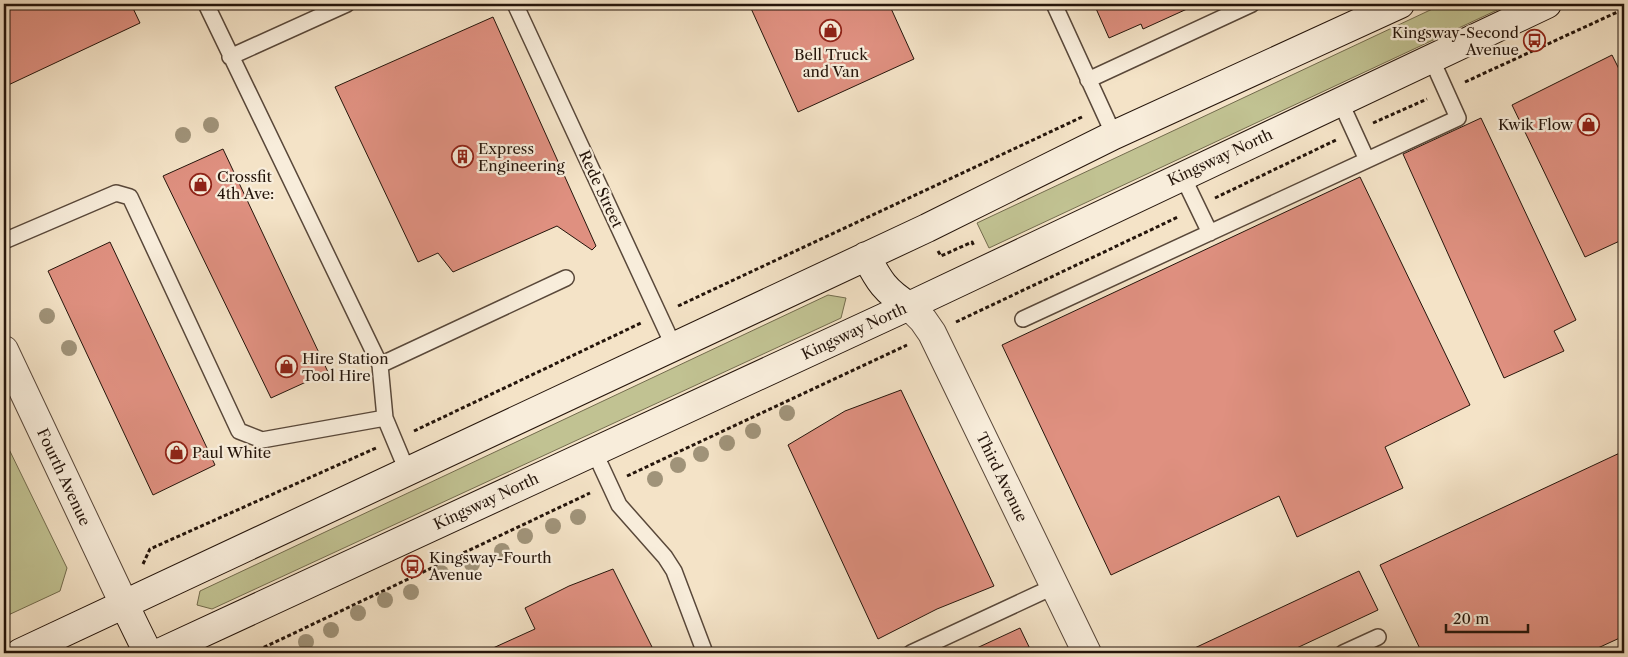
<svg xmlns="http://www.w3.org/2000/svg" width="1628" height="657" font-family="'Libre Caslon Text',serif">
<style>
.green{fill:#c1c292;stroke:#736c4e}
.building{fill:#df9080;stroke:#25150b}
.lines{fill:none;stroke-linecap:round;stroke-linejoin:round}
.lane-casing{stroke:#59483a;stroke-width:18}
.street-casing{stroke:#59483a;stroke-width:30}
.secondary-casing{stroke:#25150b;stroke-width:30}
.path{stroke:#25150b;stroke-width:3;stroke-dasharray:4 2.5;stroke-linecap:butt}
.lane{stroke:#f8eddb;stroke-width:15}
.street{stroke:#f8eddb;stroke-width:28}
.secondary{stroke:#f8eddb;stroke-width:28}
.tree{fill:#a09379}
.labels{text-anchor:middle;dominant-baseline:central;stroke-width:4.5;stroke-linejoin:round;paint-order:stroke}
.poi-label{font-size:15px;fill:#25150b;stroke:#f8eddb;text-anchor:start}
.street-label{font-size:15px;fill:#25150b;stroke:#f8eddb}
</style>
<rect width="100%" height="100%" fill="#f4e3c7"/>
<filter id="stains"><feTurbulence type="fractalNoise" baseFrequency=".004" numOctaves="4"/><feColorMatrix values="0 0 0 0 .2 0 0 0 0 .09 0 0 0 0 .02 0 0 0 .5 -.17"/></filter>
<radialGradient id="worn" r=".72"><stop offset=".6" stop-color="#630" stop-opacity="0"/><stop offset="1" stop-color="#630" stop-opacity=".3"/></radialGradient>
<path class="green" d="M1443 4H1510L989 248 977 223Z
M828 295 846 298 841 318 212 609 197 605 200 591Z
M4 439 67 568 60 591 4 617Z"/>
<path class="building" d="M4 4H131L140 23 4 87Z
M749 4H889L914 59 798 112Z
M1094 4H1198L1143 29 1141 24 1109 38Z
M493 17 596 246 592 250 557 226 453 272 438 253 418 262 335 87Z
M1612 55 1624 79V239L1585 257 1512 105Z
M1481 118 1576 320 1554 331 1564 351 1504 378 1403 154Z
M223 149 328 372 271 398 163 176Z
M1360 177 1470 405 1385 447 1403 488 1297 537 1279 496 1111 575 1002 345Z
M110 242 215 465 153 495 48 271Z
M901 390 994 586 937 609 878 639 788 445 845 411Z
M1624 451V636L1587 653H1422L1380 565Z
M613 569 655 653H482L535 629 525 608 569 586Z
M1359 571 1378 610 1286 653H1184Z
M1020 628 1032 653H966Z"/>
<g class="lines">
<defs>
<path id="lane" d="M206 4 380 365 385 418 408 473
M515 4 674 347
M1054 4 1114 135
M230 57 347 4
M1088 80 1252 4
M1340 101 1367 160
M1182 175 1210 233
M4 241 116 193 130 197 239 431 262 440 385 418
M1023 319 1458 118 1431 58
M380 365 566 278
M594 451 619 505 665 557 674 571 705 653
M911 653 1055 586
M1343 653 1378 637"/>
<path id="street" d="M909 306 923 320 932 333 1087 653
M4 350 124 604"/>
<path id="secondary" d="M866 256C879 281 885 291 909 306
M124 604 148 653
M20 653 927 228 1114 135 1400 4
M159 653 909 306 1547 4"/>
</defs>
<use href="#lane" class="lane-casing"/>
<use href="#street" class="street-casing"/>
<use href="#secondary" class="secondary-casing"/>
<path class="path" d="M1465 82 1624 9
M1373 123 1427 99
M1215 198 1336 140
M938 251 941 256 972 242 974 246
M678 306 1082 117
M956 322 1178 217
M414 431 641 323
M627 476 907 345
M143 564 150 549 376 448
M252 653 590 493"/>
<use href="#lane" class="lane"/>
<use href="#street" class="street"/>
<use href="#secondary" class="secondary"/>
</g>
<g class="tree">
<circle cx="211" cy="125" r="8"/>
<circle cx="183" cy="135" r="8"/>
<circle cx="47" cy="316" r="8"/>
<circle cx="69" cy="348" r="8"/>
<circle cx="787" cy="413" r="8"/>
<circle cx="753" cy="431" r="8"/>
<circle cx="727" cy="443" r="8"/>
<circle cx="701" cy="454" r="8"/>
<circle cx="678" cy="465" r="8"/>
<circle cx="655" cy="479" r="8"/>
<circle cx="578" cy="517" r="8"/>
<circle cx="553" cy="526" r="8"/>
<circle cx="525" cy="536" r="8"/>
<circle cx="502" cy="551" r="8"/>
<circle cx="472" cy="564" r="8"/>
<circle cx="441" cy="573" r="8"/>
<circle cx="411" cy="592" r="8"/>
<circle cx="385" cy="600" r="8"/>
<circle cx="358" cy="613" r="8"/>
<circle cx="331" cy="630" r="8"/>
<circle cx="306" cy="642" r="8"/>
</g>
<defs>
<symbol id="shop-ring" viewBox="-11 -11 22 22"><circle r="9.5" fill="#f8eddb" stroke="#8f2418" stroke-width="1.5"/><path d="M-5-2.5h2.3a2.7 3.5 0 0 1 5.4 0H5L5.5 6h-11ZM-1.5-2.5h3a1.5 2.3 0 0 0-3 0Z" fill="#8f2418"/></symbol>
<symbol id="bus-ring" viewBox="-11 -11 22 22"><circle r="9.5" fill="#f8eddb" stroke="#8f2418" stroke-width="1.5"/><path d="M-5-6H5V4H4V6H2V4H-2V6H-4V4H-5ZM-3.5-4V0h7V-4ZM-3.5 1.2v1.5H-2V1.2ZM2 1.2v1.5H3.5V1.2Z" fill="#8f2418"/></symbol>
<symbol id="building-ring" viewBox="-11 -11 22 22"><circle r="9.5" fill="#f8eddb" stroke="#8f2418" stroke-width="1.5"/><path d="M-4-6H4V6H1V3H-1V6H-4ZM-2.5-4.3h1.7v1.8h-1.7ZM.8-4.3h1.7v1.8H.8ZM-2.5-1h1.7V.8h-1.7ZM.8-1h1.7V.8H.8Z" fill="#8f2418"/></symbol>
</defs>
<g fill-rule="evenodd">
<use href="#shop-ring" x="818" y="18" width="25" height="25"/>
<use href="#bus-ring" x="1522" y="28" width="25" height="25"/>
<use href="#shop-ring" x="1576" y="112" width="25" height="25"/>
<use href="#building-ring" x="450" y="144" width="25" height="25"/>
<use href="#shop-ring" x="188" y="172" width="25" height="25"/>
<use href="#shop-ring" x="274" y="354" width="25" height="25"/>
<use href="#shop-ring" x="164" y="440" width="25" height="25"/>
<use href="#bus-ring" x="400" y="554" width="25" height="25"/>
</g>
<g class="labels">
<g class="poi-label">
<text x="1519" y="32" text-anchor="end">Kingsway-Second<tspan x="1519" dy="17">Avenue</tspan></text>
<text x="831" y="54" text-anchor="middle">Bell Truck<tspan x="831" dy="17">and Van</tspan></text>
<text x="1573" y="124" text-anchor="end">Kwik Flow</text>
<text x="478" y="148">Express<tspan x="478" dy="17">Engineering</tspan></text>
<text x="217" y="176">Crossfit<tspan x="217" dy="17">4th Ave:</tspan></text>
<text x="302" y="358">Hire Station<tspan x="302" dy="17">Tool Hire</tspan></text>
<text x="192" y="452">Paul White</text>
<text x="429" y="557">Kingsway-Fourth<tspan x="429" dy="17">Avenue</tspan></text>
</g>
<g class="street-label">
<text transform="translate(1220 157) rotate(-25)">Kingsway North</text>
<text transform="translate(601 189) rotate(65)">Rede Street</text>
<text transform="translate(854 331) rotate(-25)">Kingsway North</text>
<text transform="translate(64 477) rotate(65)">Fourth Avenue</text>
<text transform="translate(1002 477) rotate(64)">Third Avenue</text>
<text transform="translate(486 501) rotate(-25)">Kingsway North</text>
</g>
</g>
<rect width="1628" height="657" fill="none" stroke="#f4e3c7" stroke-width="20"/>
<rect x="5" y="5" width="1618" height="647" fill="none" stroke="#25150b" stroke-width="2.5"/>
<rect x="10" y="10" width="1608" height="637" fill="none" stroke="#25150b"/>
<path d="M1446 624v8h82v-8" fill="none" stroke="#25150b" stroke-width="2.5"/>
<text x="1453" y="624" font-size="15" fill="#25150b" stroke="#f8eddb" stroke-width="4" paint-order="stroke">20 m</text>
<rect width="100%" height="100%" filter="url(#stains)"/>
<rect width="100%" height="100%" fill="url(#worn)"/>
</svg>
